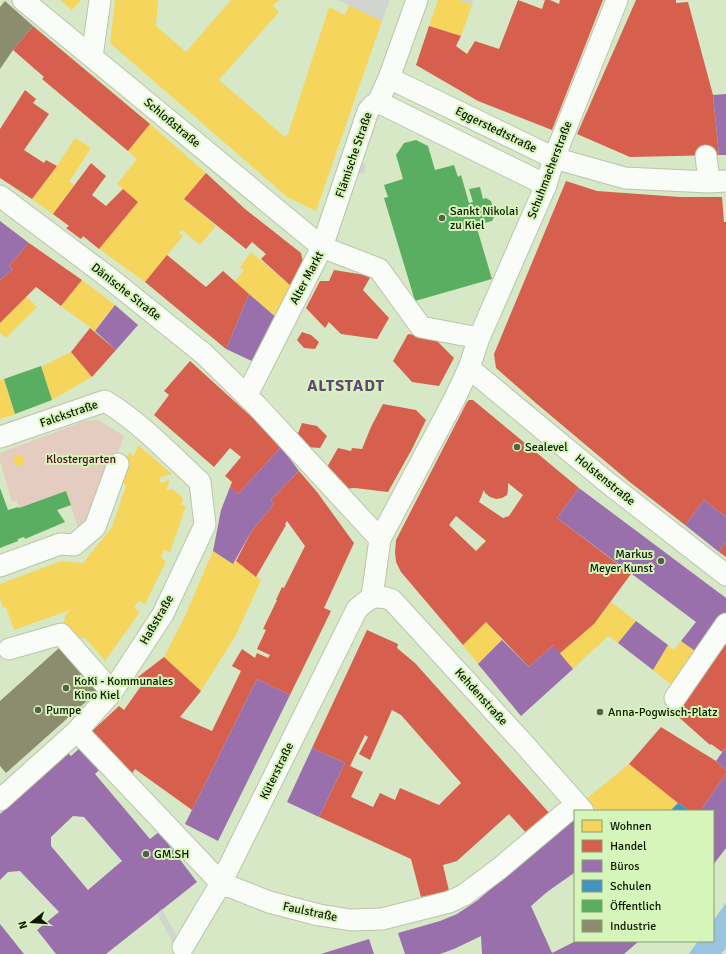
<svg xmlns="http://www.w3.org/2000/svg" width="726" height="954" font-family="Signika,sans-serif">
<style>
.green{fill:#e4ccc1}
.water{fill:#9ac3df}
.homes{fill:#f6d55c}
.shops{fill:#d6604d;fill-rule:evenodd}
.offices{fill:#9970ab;fill-rule:evenodd}
.schools{fill:#4393c3}
.public{fill:#5aae61}
.industry{fill:#8c8c6e}
.building{fill:#d2d4cf}
.lines{fill:none;stroke-linecap:round;stroke-linejoin:round}
.minor-casing{stroke:#b8c5ab;stroke-width:23}
.minor{stroke:#f9fcf7;stroke-width:21}
.poi-dot{fill:#546148;stroke:#d6f5ba;stroke-width:1.5}
.labels{text-anchor:middle;dominant-baseline:central;stroke-width:4;stroke-linejoin:round;paint-order:stroke}
.street-label{font-size:12px;fill:#0e1804;stroke:#d6f5ba}
.poi-label{font-size:12px;fill:#0e1804;stroke:#d6f5ba;text-anchor:start}
.park-label{font-size:12px;fill:#4f091d;stroke:#d6f5ba}
.district-label{font-size:16px;font-weight:bold;letter-spacing:1px;fill:#66437d;stroke:#d6f5ba}
</style>
<rect width="100%" height="100%" fill="#d7e8c7"/>
<path class="green" d="M98 420 124 436 84 547 66 491 19 508 17 500 12 502 0 461V453L85 421Z"/>
<path class="water" d="M726 903V948L721 954H689L698 941H713V921Z"/>
<path class="homes" d="M60 0H81L72 10Z
M115 0H158L156 26 186 52 231 0H279L273 6 279 12 219 80 285 137 288 134 329 7 345 15 349 5 382 21 316 211 287 197 110 43Z
M438 0H459L472 5 461 36 429 26Z
M150 124 206 173 184 199 216 226 200 245 182 230 179 233 183 236 145 282 99 249 138 202 117 184 137 159 128 151Z
M75 138 91 148 69 182 74 185 53 214 32 199 57 166Z
M251 252 292 287 278 319 235 282 244 270 240 267Z
M82 280 115 305 95 331 61 306Z
M26 296 37 307 6 338 0 333V323Z
M71 352 92 377 52 400 41 367Z
M4 379 15 414 0 419V380Z
M138 445 172 474 161 477 159 483 170 480 166 490 172 489 183 498 181 505 186 506 170 552 164 550 161 558 166 561 145 604 138 601 134 608 140 612 105 661 85 638H78L66 630 64 623 65 616 70 610 14 630 6 607 3 608 0 599V584L61 561 83 563 112 527 126 486 120 480 129 452 134 456Z
M22 454 25 464 16 466 12 457Z
M213 551 233 564 236 561 261 580 236 635 201 691 164 657 185 616Z
M611 602 636 621 618 643 608 636 573 669 559 654 594 624Z
M486 622 502 640 478 664 463 645Z
M681 641 698 653 673 686 653 670 668 645 674 650Z
M629 764 678 803 670 811H598L586 799Z"/>
<path class="shops" d="M518 0 542 9 545 0H550L559 4 560 0H603L552 130 478 101 416 65 429 26 461 36 456 46 467 54 475 41 499 49Z
M636 0H676V3L688 2 713 95 719 155 630 157 577 134Z
M33 26 150 124 128 151 42 79 44 77 13 50Z
M25 90 36 99 33 103 49 114 24 150 44 163 46 160 57 166 32 199 0 178V129Z
M91 163 106 176 92 195 106 206 123 189 138 202 99 249 83 236 81 239 78 237 66 228 69 226 53 214Z
M206 173 245 209 301 253 303 262 292 287 261 259 266 254 252 242 246 249 184 199Z
M566 181 597 191 680 197H722L724 222H726V517L704 500 685 525 631 483 537 404 496 368 494 354Z
M29 243 82 280 61 306 36 287 0 323V280L13 269 9 266Z
M167 255 206 287 223 271 249 294 226 349 145 282Z
M334 270 371 276 363 290 389 318 377 339 341 334 329 322 325 328 306 308 320 281H329Z
M90 328 116 350 92 377 71 352Z
M302 332 311 335 319 342 315 349 304 348 297 340Z
M408 334 434 338 454 358 439 386 412 382 393 361Z
M190 361 255 420 281 447 238 494 230 487 232 482 225 476 241 457 230 448 214 467 154 415 169 395 164 391Z
M469 400H473L579 488 557 518 631 574 594 624 559 654 553 645 529 667 486 622 463 645 401 572 396 562 395 552 396 540 467 402ZM508 483 523 495 509 516 503 518 479 502 484 490 485 493 490 497 496 499 502 498 507 495 508 490ZM456 516 486 541 476 551 449 525Z
M383 404 416 410 426 420 412 449 388 492 355 488 343 489 326 469 338 448 351 451 352 448 362 449 371 427Z
M302 423 317 426 327 436 320 448 306 447 297 436Z
M299 471 317 492 354 543 324 608 331 611 290 695 257 679 192 810 135 769 131 775 104 743 102 744 91 732 119 706 124 710 141 686 134 680 164 657 201 691 180 717 212 731 241 671 232 666 242 649 255 658 257 653 268 658 270 655 257 649 266 630 263 629 277 600H276L282 587 284 588 305 546 287 521 285 524 286 525 256 577 236 561 251 532 274 504 271 500Z
M726 542V557L719 552Z
M367 630 398 644 397 648 415 663 551 815 528 835 509 814 457 861 443 865 449 891 421 897 411 859 319 817 345 763 312 748ZM392 710 401 715 461 783 439 805 400 788 395 800 380 793 373 807 351 797 363 772 350 766 365 735 368 737 359 754 370 760Z
M726 639V747L722 752 711 744 710 745 674 713Z
M661 727 716 761 726 770V774L700 811H691L678 803 629 764Z"/>
<path class="offices" d="M726 94V155H719L713 95Z
M0 221 29 243 9 266 13 269 0 280Z
M249 294 278 319 258 364 226 349Z
M115 305 138 325 116 350 95 331Z
M281 447 299 471 271 500 274 504 251 532 233 564 213 551 221 510 230 487 238 494Z
M579 488 726 598V617L698 653 681 641 696 622 557 518Z
M704 500 726 517V542L719 552 685 525Z
M636 621 668 645 653 670 618 643Z
M502 640 529 667 553 645 573 669 521 716 478 664Z
M257 679 290 695 218 841 185 824Z
M81 747 100 769 95 774 150 839 159 832 197 882 106 954H56L37 930 59 912 20 871 8 872 0 880V814L68 753 71 756ZM73 816 84 817 122 861 88 890 51 846V837Z
M726 747V770L716 761Z
M312 748 345 763 319 817 287 802Z
M726 774V848L713 865V811H700Z
M575 821V874L574 873 547 892 531 906 552 953 576 941H639L624 954H482L481 936 454 949 440 954H405L398 933 440 921 457 914 478 900 565 825Z
M0 924 24 954H0Z
M369 939 374 954H321Z"/>
<path class="schools" d="M678 803 691 811H670Z"/>
<path class="public" d="M416 140 428 146 435 170 454 165 458 177 461 175 469 203 473 202 469 189 480 187 483 199 486 198 491 201 495 215 492 221 476 225 492 279 415 301 384 198 388 197 384 185 403 179 396 155 404 143Z
M41 366 52 400 15 414 4 379Z
M0 488 8 510 18 507 19 508 66 491 71 505 57 510 65 522 25 539 24 537 18 539V541L0 548Z"/>
<path class="industry" d="M5 1 33 26 13 50 0 69V7Z
M59 648 98 691 6 773 0 766V701Z"/>
<path class="building" d="M338 0H390L382 21Z
M460 0H473L472 5Z
M358 162 366 164 364 174 356 172Z
M162 909 186 954H179L157 914Z"/>
<g class="lines">
<defs>
<path id="minor" d="M23 0 322 247 368 111 372 106 378 102 389 78 417 0
M92 57 100 0
M389 78 554 158 625 178 709 182 726 181
M378 102 546 185
M706 156 709 182
M0 196 108 277 204 354 257 406 380 539
M469 368 608 483 726 575
M247 395 322 247 379 269 421 327 479 338
M0 437 105 401C140 422 170 454 200 482L205 525 163 614 112 692 77 731 0 800
M0 566 60 544 74 545 95 527 118 464
M372 597 380 539 454 400 469 368 479 338 546 185 554 158 617 0
M9 649 61 634 112 692
M675 698 726 624
M77 731 221 883 269 902 319 915 351 920 382 919 449 902 464 895 500 868 576 804
M183 947 221 883 357 609C370 597 375 594 392 600L524 744 583 811"/>
</defs>
<use href="#minor" class="minor-casing"/>
<use href="#minor" class="minor"/>
</g>
<g class="poi-dot">
<circle cx="442" cy="218" r="4"/>
<circle cx="517" cy="447" r="4"/>
<circle cx="661" cy="561" r="4"/>
<circle cx="66" cy="688" r="4"/>
<circle cx="38" cy="710" r="4"/>
<circle cx="600" cy="712" r="4"/>
<circle cx="146" cy="854" r="4"/>
</g>
<g class="labels">
<g class="street-label">
<text transform="translate(172 123) rotate(40)">Schloßstraße</text>
<text transform="translate(496 130) rotate(26)">Eggerstedtstraße</text>
<text transform="translate(354 155) rotate(-71)">Flämische Straße</text>
<text transform="translate(550 170) rotate(-69)">Schuhmacherstraße</text>
<text transform="translate(307 278) rotate(-62)">Alter Markt</text>
<text transform="translate(126 292) rotate(38)">Dänische Straße</text>
<text transform="translate(69 414) rotate(-19)">Falckstraße</text>
<text transform="translate(605 480) rotate(39)">Holstenstraße</text>
<text transform="translate(157 620) rotate(-60)">Haßstraße</text>
<text transform="translate(481 697) rotate(48)">Kehdenstraße</text>
<text transform="translate(277 771) rotate(-64)">Küterstraße</text>
<text transform="translate(310 912) rotate(12)">Faulstraße</text>
</g>
<g class="poi-label">
<text x="450" y="211">Sankt Nikolai<tspan x="450" dy="14">zu Kiel</tspan></text>
<text x="525" y="447">Sealevel</text>
<text x="653" y="554" text-anchor="end">Markus<tspan x="653" dy="14">Meyer Kunst</tspan></text>
<text x="74" y="681">KoKi - Kommunales<tspan x="74" dy="14">Kino Kiel</tspan></text>
<text x="46" y="710">Pumpe</text>
<text x="608" y="712">Anna-Pogwisch-Platz</text>
<text x="154" y="854">GM.SH</text>
</g>
<g class="park-label">
<text x="81" y="459">Klostergarten</text>
</g>
<g class="district-label">
<text x="346" y="386">ALTSTADT</text>
</g>
</g>
<rect x="574" y="810" width="140" height="132" fill="#d6f5ba" stroke="#869d71"/>
<rect x="582" y="820" width="20" height="12" fill="#f6d55c" stroke="#869d71"/>
<text x="610" y="830" font-size="12" fill="#0e1804">Wohnen</text>
<rect x="582" y="840" width="20" height="12" fill="#d6604d" stroke="#869d71"/>
<text x="610" y="850" font-size="12" fill="#0e1804">Handel</text>
<rect x="582" y="860" width="20" height="12" fill="#9970ab" stroke="#869d71"/>
<text x="610" y="870" font-size="12" fill="#0e1804">Büros</text>
<rect x="582" y="880" width="20" height="12" fill="#4393c3" stroke="#869d71"/>
<text x="610" y="890" font-size="12" fill="#0e1804">Schulen</text>
<rect x="582" y="900" width="20" height="12" fill="#5aae61" stroke="#869d71"/>
<text x="610" y="910" font-size="12" fill="#0e1804">Öffentlich</text>
<rect x="582" y="920" width="20" height="12" fill="#8c8c6e" stroke="#869d71"/>
<text x="610" y="930" font-size="12" fill="#0e1804">Industrie</text>
<g transform="translate(32 922) rotate(253)" stroke="#d6f5ba" stroke-width="3" paint-order="stroke">
<path d="M0-3L7 15L0 10L-7 15Z" fill="#0e1804"/>
<text y="-6" font-size="11" font-weight="bold" text-anchor="middle" fill="#0e1804">N</text>
</g>
</svg>
